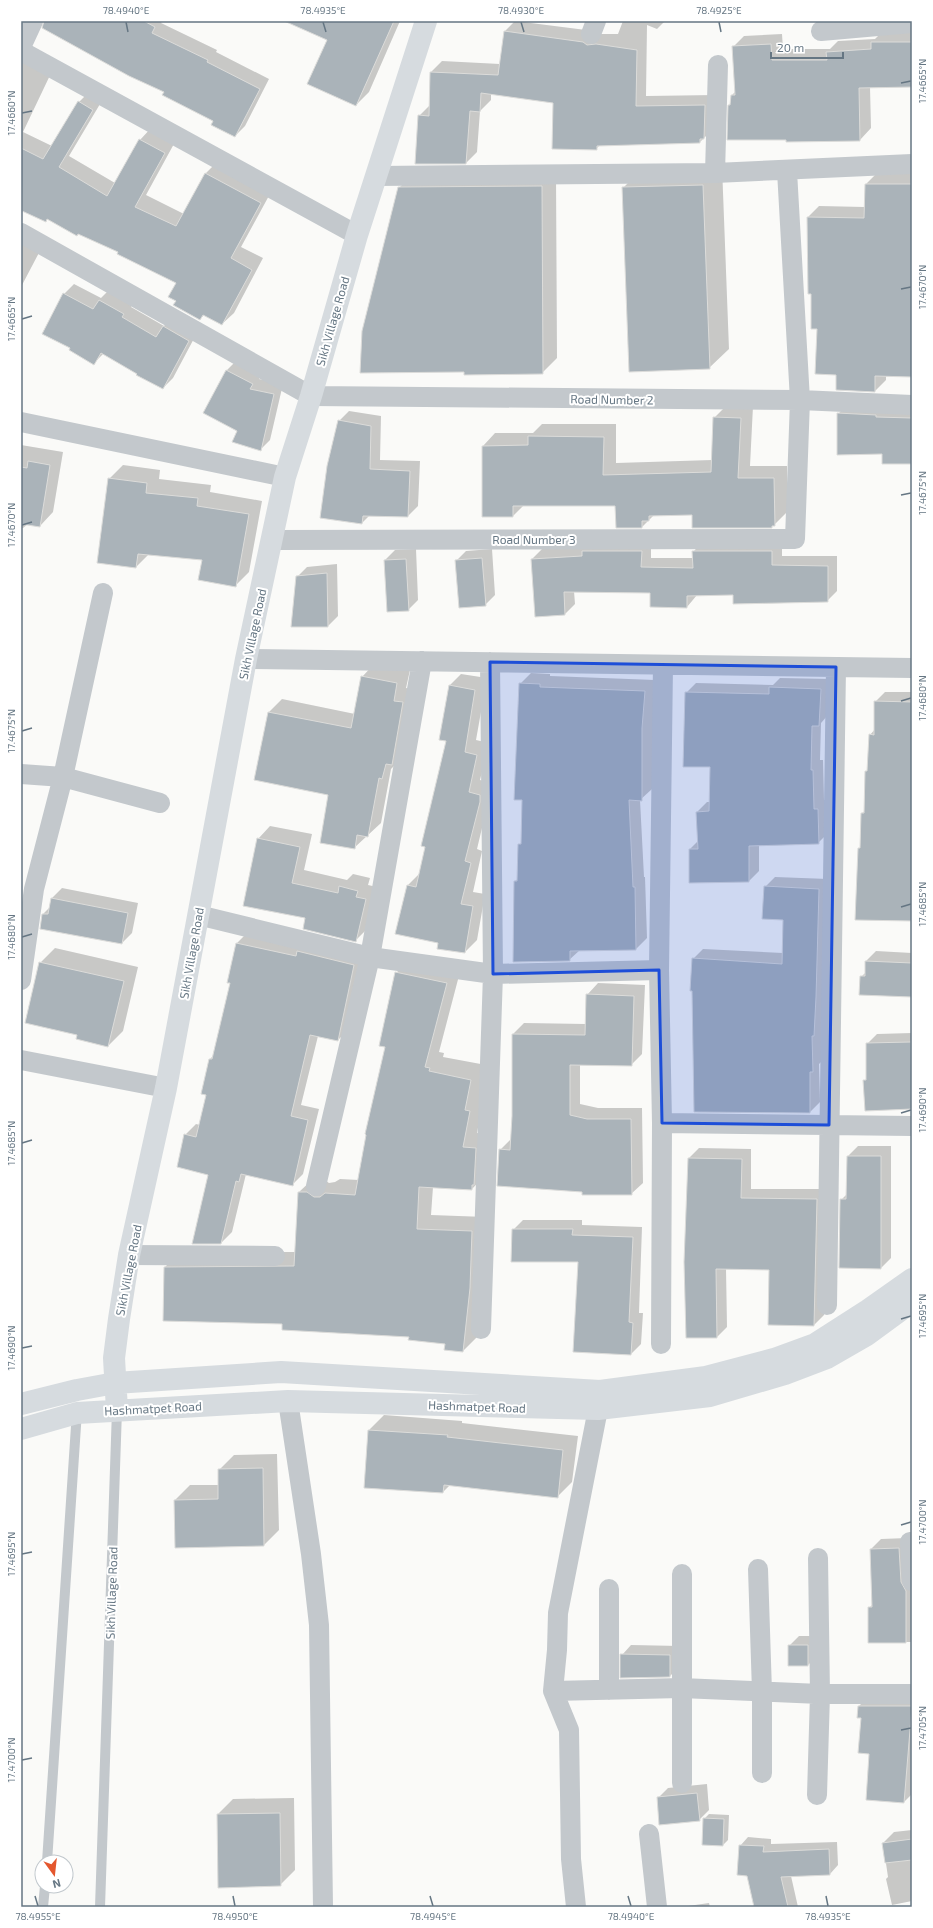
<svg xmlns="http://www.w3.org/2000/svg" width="933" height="1928" font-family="'Exo 2',sans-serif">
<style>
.shadow{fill:#0003}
.building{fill:#aab3b9;stroke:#dcdcda}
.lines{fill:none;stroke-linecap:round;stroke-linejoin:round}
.lane{stroke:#c3c8cc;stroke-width:10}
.street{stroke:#c3c8cc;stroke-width:20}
.secondary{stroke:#d6dbdf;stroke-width:22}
.marked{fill:#1d4ed8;fill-opacity:0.2;stroke:#1d4ed8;stroke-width:3;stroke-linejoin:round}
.ticks{fill:none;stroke:#657683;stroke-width:1.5}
.labels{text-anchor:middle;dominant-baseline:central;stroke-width:4;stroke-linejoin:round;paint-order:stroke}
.street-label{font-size:12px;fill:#657683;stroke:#fff}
.neatline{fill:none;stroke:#657683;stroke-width:1.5}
.ticks-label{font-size:10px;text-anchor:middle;fill:#657683}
</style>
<rect width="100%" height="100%" fill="#fafaf8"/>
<path class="shadow" d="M49 21H162L161 23 217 50 216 52 269 79 245 126 235 136 214 120Z
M320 21H400L369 92 356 105Z
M515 21 586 30 585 34H618L623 21H665L657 29 647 25 646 96 716 95 715 127 700 142 601 144 596 149 554 102 491 93V100L480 111 477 152 466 163 419 116 430 105 431 72 442 61 500 64 505 31Z
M883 31H912V87H870L871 128 860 140 787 139 729 105 731 103 732 95 736 91 733 47 744 36 782 34 783 49H830L838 41 875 39Z
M21 56 53 69 23 132 52 146 79 102 90 91 103 99 69 156 115 183 140 140 151 128 175 142 146 195 184 214 206 173 217 162 271 192 241 247 263 258 234 313 222 324 204 315 200 319 177 301V283L120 252 79 233 77 235 48 218 46 221 21 204Z
M722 166 729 349 709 368 623 188 643 168Z
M556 172 557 358 542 373 399 188 414 173Z
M877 173 912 174V376L886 375V380L875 391 837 389V374L818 328 812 293 809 253H807L808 217 819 206 865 207 866 184Z
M21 237 42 247 21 287Z
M74 284 101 298 109 290 133 304 131 307 164 326 173 316 198 331 173 378 163 388 104 353 94 363 64 294Z
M237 360 262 373 259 379 283 384 270 440 260 450 239 430 205 412 227 370Z
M848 404 912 408V463L883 453 838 414Z
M727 405 753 406 750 466H787V512L774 525 693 513 654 515 642 527 616 505H524L513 516 483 446 495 433H533L542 424H616V463L712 460 714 418Z
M349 411 381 416 380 460 420 461 418 506 408 516 370 515 362 523 339 421Z
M21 445 63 452 53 512 40 526 28 524 23 528H21Z
M123 465 160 470 159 479 211 485 210 492 262 501 249 572 236 585 203 559 149 554 136 567 109 479Z
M651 541V558H694V551L703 541H782V556H837V591L827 601 734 594 697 595 687 607 651 592 574 591 575 604 565 614 535 616 532 559 542 549Z
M416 549 418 600 408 610 385 560 395 550Z
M492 549 495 595 485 605 456 561 466 551Z
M337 564 338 616 328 626 297 577 307 567Z
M375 663 410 670 406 688 416 690 395 765 391 769 381 823 354 848 330 794 269 712 282 699 355 714 362 677Z
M531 673 550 674V676L655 680 652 789 640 800 644 877H645L647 938 636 949 580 950 569 960 515 881 518 879 519 845 522 842 523 799 520 684Z
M461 674 487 678 476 740 489 743 480 780 491 783V790L477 849 482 851 473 892 485 894 477 940 465 952 440 943 397 933 408 885 420 873 448 740 449 686Z
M780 678 830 679 828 715 821 723 820 760H823L824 800H828V833L818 843 759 844V871L749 881 690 849 698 841 697 812 707 802H711V766L686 693 696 683 773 685Z
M885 692H912V920L859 849 861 846 862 813 865 811 866 772 868 769 870 735 875 729V702Z
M270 826 312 834 304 870 347 880 353 874 370 878 368 885 377 887 368 928 355 941 306 918 258 839Z
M775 877 828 879 822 1061 819 1064 820 1102 810 1112 693 959 703 949 783 953 784 919 765 887Z
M62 888 138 903 132 933 122 943 43 914 50 907 52 898Z
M248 932 364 954 349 1029 338 1040 318 1036 301 1105 319 1109 303 1174 292 1185 246 1174 232 1232 221 1243 210 1174 185 1135 196 1124 200 1125 208 1094 210 1059 214 1055 231 982H228L237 943Z
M55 948 138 967 123 1031 108 1046 40 963Z
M876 951 912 953V996L861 977 866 972V961Z
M411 958 461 968 439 1052 444 1053 443 1057 486 1065 484 1097 477 1133 490 1134 486 1174 472 1189 433 1187 431 1215 486 1217 478 1336 463 1351 446 1343 410 1336 284 1323 165 1267 180 1252H296L299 1192 314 1178H322L329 1183 335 1182 340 1179 359 1180 387 1046 396 973Z
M598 983 645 985 642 1054 631 1065 580 1064V1104L598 1108H642L643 1183 631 1194 583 1191 500 1150 511 1139 513 1116V1034L524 1023 586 1024 587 995Z
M912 1033V1108L866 1110 864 1081 867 1078V1044L877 1034Z
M858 1146H891V1258L881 1268 841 1200 848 1193V1156Z
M699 1148 751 1149V1189H827L824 1315 814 1325 770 1270 726 1268 727 1327 717 1337 689 1158Z
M523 1220H582V1225L642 1227 639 1313H643L641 1344 631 1354 579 1261 513 1230Z
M384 1415 462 1421V1423L578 1436 572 1482 558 1496 450 1485 443 1492 369 1430Z
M277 1454 279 1530 264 1545 175 1500 190 1485H219V1470L234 1455Z
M908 1538 912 1574V1642H869V1608L873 1604 871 1549 881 1539Z
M799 1636H817L818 1655 808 1665 789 1646Z
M631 1645 680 1646V1666L670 1676 622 1677V1655Z
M869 1696H912V1794L904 1802 870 1753 862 1717H858L859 1706Z
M707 1784 709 1810 699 1820 658 1798 668 1788Z
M294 1798 295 1870 280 1885 218 1814 233 1799Z
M709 1814 729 1815 728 1840 723 1845 704 1819Z
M912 1830V1901L892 1905 886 1879 888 1877 883 1843 894 1832Z
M748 1837 771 1839V1844L837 1842 838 1865 830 1874 791 1876 798 1907H755L740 1846Z
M709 1903 710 1907H681Z"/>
<path class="building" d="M44 21H144L155 27 152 33 208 60 207 62 260 89 235 137 211 125 213 121 162 95 164 92 129 76 42 28Z
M284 21H394L356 106 307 84 327 40Z
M504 31 583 42 587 45 596 44 637 50 636 106 705 105 704 139H700V143L597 146V150L552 149 553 103 481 93 480 112 470 111 466 164H415L418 115 429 116 430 72 498 75Z
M871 42H912V87L859 88 860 141 786 142V140H727L728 105H730L731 95H735L732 46 771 44 772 60H827L826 52 871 49Z
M78 101 93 110 59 167 107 196 139 139 165 153 135 207 176 226 205 173 261 203 231 258 252 270 222 325 203 315 200 320 173 305 176 301 168 297 176 283 117 254 118 252 78 234 77 236 47 219 46 222 22 211 21 148 43 159Z
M865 184H912V377L875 376V392L836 390V375L815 374 817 329H811V294H808L807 217 864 218Z
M703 185 710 369 629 372 622 187Z
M542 186 543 374 464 375V372L360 373 362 331 398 187Z
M63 293 93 309 99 300 124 314 122 317 156 337 163 326 189 341 163 389 136 375 137 374 101 353 94 365 69 350 70 348 42 334Z
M226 370 253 384 250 389 274 394 261 451 232 442 237 431 203 413Z
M837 413 876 415V417L912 418V464H882V454L837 455Z
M713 417 741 418 738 478H774L775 526H772V528H692V515L649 516V521H642V528H616L615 506H513V517H482V446L528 445V436L604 437 603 475 711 472Z
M338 420 371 426 370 469 410 471 408 517 363 516 362 524 320 518 327 466Z
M28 461 50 465 40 527 21 524V467L27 468Z
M108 478 147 483 146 493 198 498 197 506 249 514 236 587 198 580 202 560 138 554 136 568 97 563Z
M582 551H642L641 567 693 568 692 551H772V565L828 566V602L733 604V595L687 596V608L650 607V593L564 592 565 615 535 617 531 559 582 556Z
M482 558 486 606 459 608 455 560Z
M406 559 409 611 387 612 384 560Z
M327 573 328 627H291L296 576Z
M361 676 397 683 394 701 403 702 392 765 386 764 382 779 379 778 368 837 357 835 355 849 320 843 328 795 254 780 268 712 351 728Z
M519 683 540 684V687L645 691 642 728V801L629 800 633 887H635L636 950 570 951V961L513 962 514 881H517L518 844H521L522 800H514Z
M449 685 475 690 465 752 477 755 469 792 480 795V802L465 861 471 863 461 904 473 906 465 953 437 949 438 943 395 934 407 885 416 887 425 847 421 846 446 741 439 740Z
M769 687 821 689 819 726H812L811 770H813L814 809H818L819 844 749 846V882L689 883V849H698L696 812 709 811 710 767H683L685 692 769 694Z
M874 701 912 702V921L855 920 858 848H860L861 813H864L865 771H867L869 734 874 735Z
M257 838 300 847 292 883 338 893 339 886 358 891 356 897 366 899 356 942 303 929 305 918 243 906Z
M764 886 819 889 816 997 814 1036H812L813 1072H810V1113L694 1112 692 991H690L692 958 782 964 783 920 762 919Z
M51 898 128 913 122 944 40 929 42 914H48Z
M236 943 296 956 297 951 354 965 338 1041 310 1035 291 1116 308 1120 293 1186 241 1174 239 1182 236 1181 221 1244H192L208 1175 177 1167 184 1134 196 1137 206 1095 201 1094 209 1059H212L230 983H227Z
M865 961 912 963V997L859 995 860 976H865Z
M39 962 124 981 108 1047 76 1039 77 1035 25 1023Z
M395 972 447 983 425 1067 430 1068 429 1071 471 1080 465 1110 470 1111 463 1147 476 1148 474 1185H472V1190L419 1187 417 1229 472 1231 470 1288 463 1352 444 1350 445 1344 408 1340 409 1337 282 1330V1324L163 1321 164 1267 294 1266 298 1192H307L314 1197H320L325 1193 355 1195 366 1135 365 1134 385 1047 379 1046Z
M586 994 634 996 632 1066 570 1065V1115L587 1119H631L632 1195H582V1192L497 1186 499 1149 510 1150 512 1116V1034L585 1035Z
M911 1042 912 1109 865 1111 863 1080H866V1043Z
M847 1156H881V1269L839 1268 840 1199H846Z
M688 1158 742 1159 741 1198 817 1199 814 1326 768 1325 769 1270 716 1269 717 1338H686L684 1262Z
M512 1229H573L572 1235 633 1237 629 1322 633 1323 631 1355 573 1352 578 1262H511Z
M368 1430 448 1435 447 1437 563 1450 558 1498 444 1485 443 1493 364 1488Z
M263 1468 264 1546 175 1548 174 1500 218 1499V1469Z
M899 1548 901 1582 906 1591V1643H868V1607H872L870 1549Z
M788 1645H808V1666H788Z
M620 1654 670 1655V1677L620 1678Z
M858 1706H912L904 1803 866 1800 869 1754 858 1753 861 1718H857Z
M697 1793 700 1821 659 1825 657 1797Z
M280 1813 281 1886 218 1888 217 1814Z
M703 1818 724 1819 723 1846 702 1845Z
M912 1839V1860L885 1863 882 1843Z
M739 1845 764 1846 763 1852 829 1849 830 1875 781 1877 788 1907H754L747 1876 737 1875Z"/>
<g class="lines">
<path class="lane" d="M47 1862 77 1411
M43 1907 45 1886
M100 1907 117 1410"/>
<path class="street" d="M821 31 912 23
M591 34 596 21
M21 47 33 21
M21 51 357 235
M715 173 718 65
M377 176 715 173 912 164
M21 233 311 396 800 400 912 405
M21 422 285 477
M273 540 795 539 800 400 787 171
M246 659 912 668
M21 774 63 777 160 803
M198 915 370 957 493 974 659 970
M21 980 34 889 63 777 103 593
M21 1060 166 1088
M662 1123 912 1126
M316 1186 370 957 422 661
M129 1255 275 1256
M827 1305 836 667
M481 1329 493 974 490 662
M661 1344 662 1123 659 970 663 665
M288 1401 311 1554 319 1625 323 1907
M910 1542 912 1581
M818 1558 820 1694H912
M758 1569 762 1692V1773
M609 1589V1690
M553 1691 681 1688 820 1694 817 1795
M682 1783V1574
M649 1834 657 1907
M576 1907 571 1859 569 1730 553 1691 557 1650 558 1613 598 1409"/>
<path class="secondary" d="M21 1404 77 1390 115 1383 281 1372 600 1391 706 1377 774 1359 815 1344 868 1310 912 1279
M117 1410 114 1358 119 1319 129 1255 166 1088 246 659 285 477 311 396 357 235 426 21
M21 1429 77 1413 288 1401 598 1409 710 1396 785 1374 827 1358 867 1335 912 1302"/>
</g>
<path class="marked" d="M490 662 836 667 829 1125 662 1123 659 970 493 974Z"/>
<path class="ticks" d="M126 22 128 32M323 22 326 32M521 22 524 32M719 22 721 32M901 83 911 81M22 113 32 111M901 289 911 287M22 319 32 316M901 495 911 493M22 525 32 522M901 701 911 698M22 731 32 728M901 907 911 904M22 937 32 934M901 1113 911 1110M22 1143 32 1140M901 1319 911 1316M22 1348 32 1346M901 1525 911 1522M22 1554 32 1552M901 1730 911 1728M22 1760 32 1758M35 1896 38 1906M233 1896 235 1906M430 1896 433 1906M628 1896 631 1906M826 1896 828 1906"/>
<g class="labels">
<g class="street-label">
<text transform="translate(332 321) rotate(-74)">Sikh Village Road</text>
<text transform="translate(612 399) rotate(1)">Road Number 2</text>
<text x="534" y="539">Road Number 3</text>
<text transform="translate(252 634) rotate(-78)">Sikh Village Road</text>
<text transform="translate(191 953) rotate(-80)">Sikh Village Road</text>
<text transform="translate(128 1270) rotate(-79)">Sikh Village Road</text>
<text transform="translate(477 1406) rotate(2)">Hashmatpet Road</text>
<text transform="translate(153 1408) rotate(-3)">Hashmatpet Road</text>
<text transform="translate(111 1593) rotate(-88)">Sikh Village Road</text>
</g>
</g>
<rect width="933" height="1928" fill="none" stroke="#ffffff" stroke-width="44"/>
<g transform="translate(54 1874) rotate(165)"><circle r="19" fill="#ffffff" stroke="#c1c8cd"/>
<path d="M0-3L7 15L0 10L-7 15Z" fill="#e4572e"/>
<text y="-6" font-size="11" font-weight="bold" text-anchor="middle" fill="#657683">N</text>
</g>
<path d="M771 52v6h72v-6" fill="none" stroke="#657683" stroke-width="2"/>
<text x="777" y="52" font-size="12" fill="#657683" stroke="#ffffff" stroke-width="3" paint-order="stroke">20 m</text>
<rect x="22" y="22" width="889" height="1884" class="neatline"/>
<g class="ticks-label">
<text x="126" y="14">78.4940°E</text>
<text x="323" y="14">78.4935°E</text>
<text x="521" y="14">78.4930°E</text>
<text x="719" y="14">78.4925°E</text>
<text transform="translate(922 81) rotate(-90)" y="4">17.4665°N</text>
<text transform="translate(11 113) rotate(-90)" y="4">17.4660°N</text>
<text transform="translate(922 287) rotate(-90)" y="4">17.4670°N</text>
<text transform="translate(11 319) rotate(-90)" y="4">17.4665°N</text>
<text transform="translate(922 493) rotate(-90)" y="4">17.4675°N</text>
<text transform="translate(11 525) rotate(-90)" y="4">17.4670°N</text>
<text transform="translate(922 698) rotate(-90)" y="4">17.4680°N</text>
<text transform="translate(11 731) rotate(-90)" y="4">17.4675°N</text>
<text transform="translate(922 904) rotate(-90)" y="4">17.4685°N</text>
<text transform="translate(11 937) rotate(-90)" y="4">17.4680°N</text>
<text transform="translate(922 1110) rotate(-90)" y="4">17.4690°N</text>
<text transform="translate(11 1143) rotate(-90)" y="4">17.4685°N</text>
<text transform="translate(922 1316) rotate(-90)" y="4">17.4695°N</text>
<text transform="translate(11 1348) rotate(-90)" y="4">17.4690°N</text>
<text transform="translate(922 1522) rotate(-90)" y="4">17.4700°N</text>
<text transform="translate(11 1554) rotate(-90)" y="4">17.4695°N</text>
<text transform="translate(922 1728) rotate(-90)" y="4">17.4705°N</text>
<text transform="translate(11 1760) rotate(-90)" y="4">17.4700°N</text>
<text x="38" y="1920">78.4955°E</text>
<text x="235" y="1920">78.4950°E</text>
<text x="433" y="1920">78.4945°E</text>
<text x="631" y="1920">78.4940°E</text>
<text x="828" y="1920">78.4935°E</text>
</g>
</svg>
